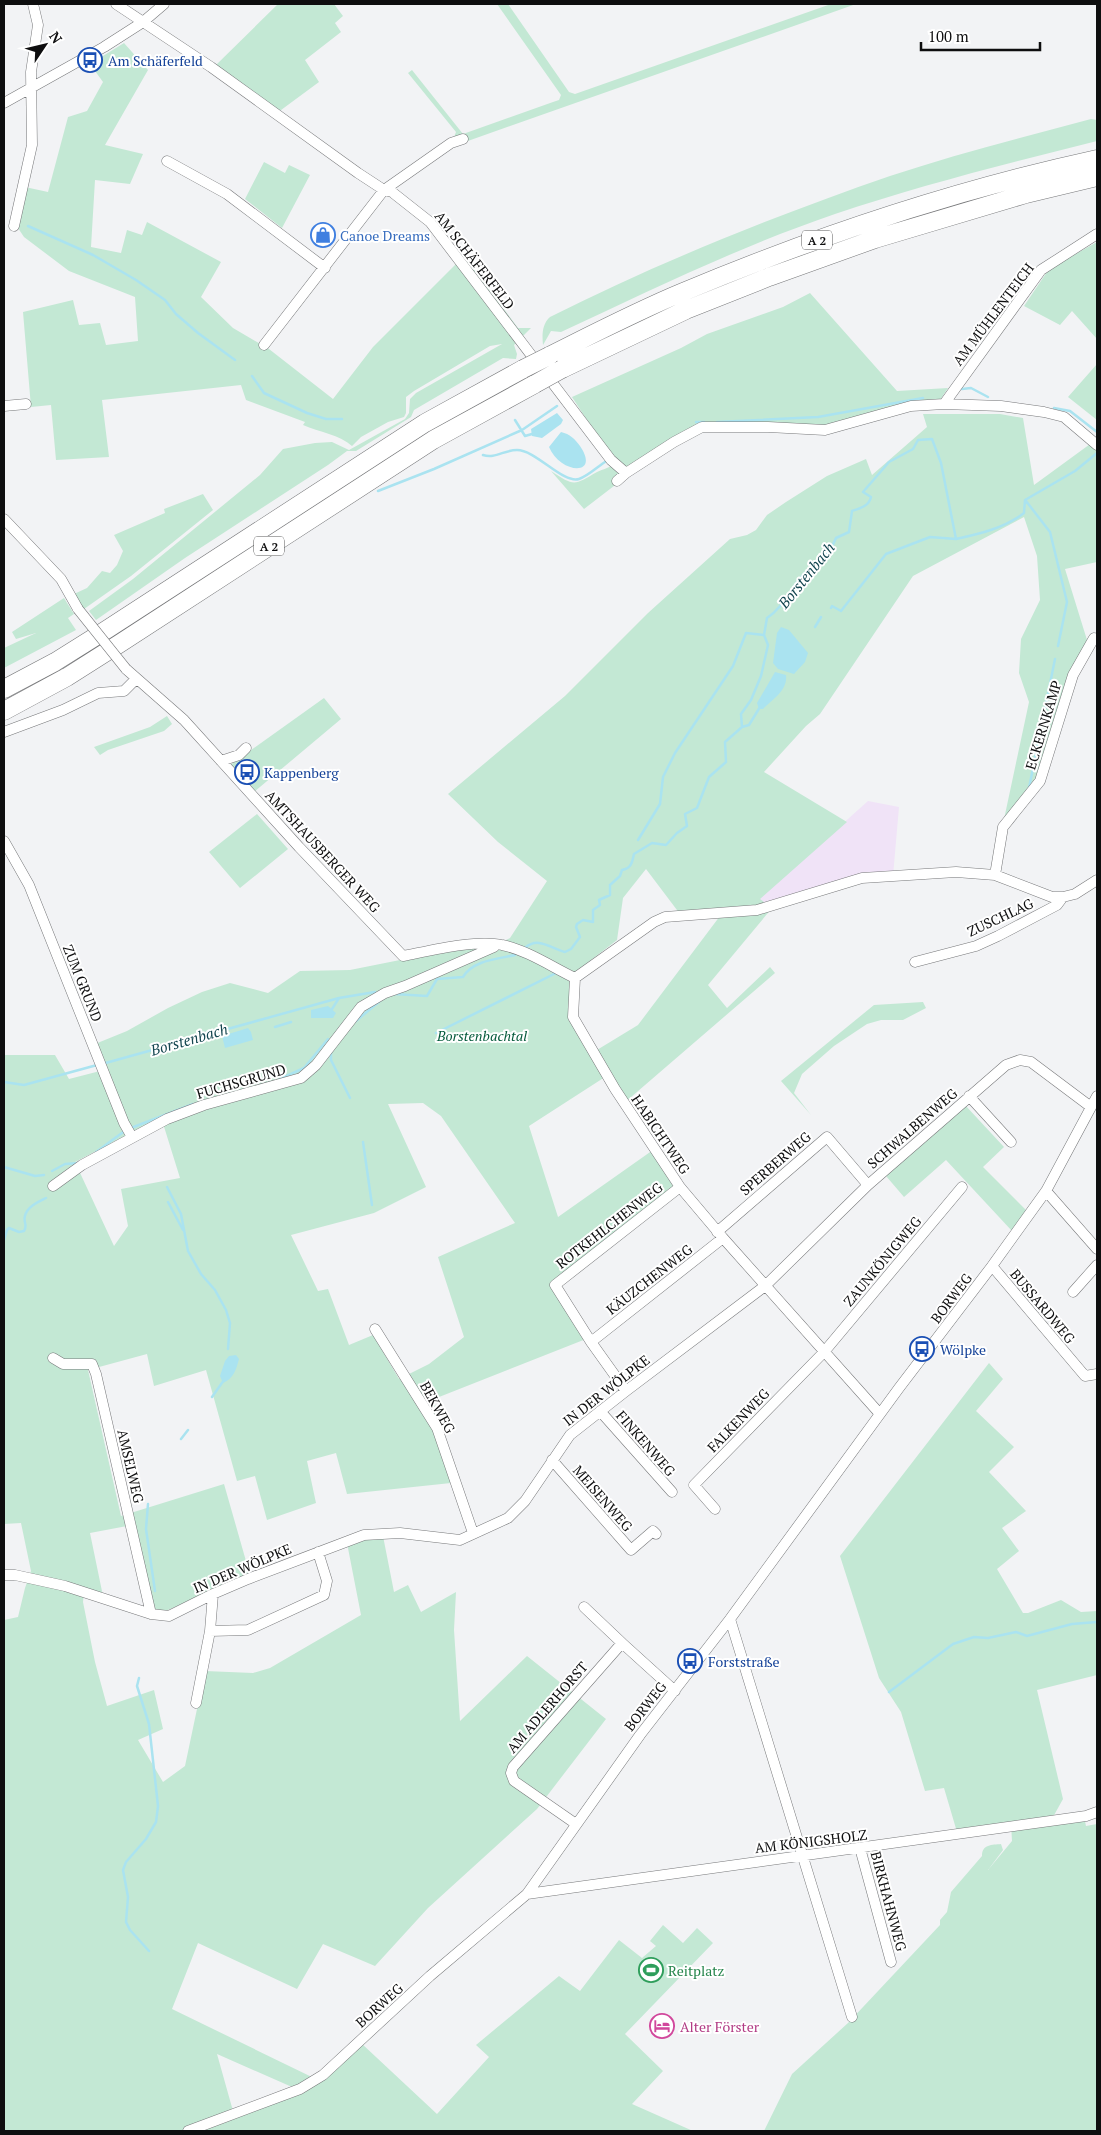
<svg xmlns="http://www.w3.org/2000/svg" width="1101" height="2135" font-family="'PT Serif',serif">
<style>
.commercial{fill:#f0e3f7}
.green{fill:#c3e8d4;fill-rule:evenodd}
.water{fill:#aae3f0}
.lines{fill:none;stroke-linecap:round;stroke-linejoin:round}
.stream{stroke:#aae3f0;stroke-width:2.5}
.minor-casing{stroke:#77787a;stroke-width:11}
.motorway-casing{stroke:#77787a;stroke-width:19}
.minor{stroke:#fff;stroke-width:10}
.motorway{stroke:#fff;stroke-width:18}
.minor-bridge-casing{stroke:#77787a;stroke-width:11;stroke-linecap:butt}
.motorway-bridge-casing{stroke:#77787a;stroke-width:19;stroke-linecap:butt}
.minor-bridge{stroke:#fff;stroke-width:10}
.motorway-bridge{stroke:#fff;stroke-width:18}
.labels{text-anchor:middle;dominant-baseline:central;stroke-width:4;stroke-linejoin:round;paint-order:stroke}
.shield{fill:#fff;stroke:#565657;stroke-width:1}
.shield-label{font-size:12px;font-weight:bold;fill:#0e0e0f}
.transit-label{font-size:14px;fill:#164399;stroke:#fff;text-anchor:start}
.shop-label{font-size:14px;fill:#366cbe;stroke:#fff;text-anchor:start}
.street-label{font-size:14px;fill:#0e0e0f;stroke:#fff}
.park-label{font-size:14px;font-style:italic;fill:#065b3c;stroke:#fff}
.leisure-label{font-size:14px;fill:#27864d;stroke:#fff;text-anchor:start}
.hotel-label{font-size:14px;fill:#b23c85;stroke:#fff;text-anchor:start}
.water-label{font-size:15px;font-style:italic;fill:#144650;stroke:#fff}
</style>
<rect width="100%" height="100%" fill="#f2f3f5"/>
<path class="commercial" d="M868 801 899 807 893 876 862 880 772 908 759 899Z"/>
<path class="green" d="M278 4H334L343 16 335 23 341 32 305 60 319 82 277 113 216 65Z
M497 4H508L569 92 575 94 831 4H856L465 142 454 137 456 132 408 73 412 70 463 134 553 102 559 100 561 95Z
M124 43 148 70 105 145 143 154 130 184 95 180 91 247 121 253 127 230 142 235 147 222 221 262 201 297 233 328 269 349 333 399 373 347 456 264 466 258 518 328H531L514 345 517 354 516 359 503 358 414 410 411 417 356 451H347L328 465 185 558 96 620 89 611 133 579 260 475 283 449 315 443 332 442 349 450 405 419 409 413 410 399 416 393 502 344 490 346 414 391 406 397V413L404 417 388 422 361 437 352 446C340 435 319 432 303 425L305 422 246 400 241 385 102 400 109 457 56 460 51 405 31 407 23 312 73 300 79 325 100 323 106 345 138 341 135 297 69 271 24 237 18 228 25 187 48 192 68 117 87 111 103 82 90 64Z
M1091 119 1097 120V141C1009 163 921 185 835 214 741 246 651 290 561 332L551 331 543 345C542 335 542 324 550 317 657 263 777 215 890 176 956 154 1024 137 1091 119Z
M264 162 285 173 289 165 310 175 282 228 245 199Z
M1097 242V339L1072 311 1060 325 1024 306 1049 269Z
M810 293 897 391 948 388 940 400 826 428 714 429 694 435 623 479 584 509 551 471C575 487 574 485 597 472 603 469 610 468 615 463L572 397 681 348 707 334 783 307Z
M1097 364V420L1068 397Z
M923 414H1000L1023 418 1034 485 1097 439V562L1065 569 1087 640 1071 673 1039 783 1003 824 1029 702 1019 673 1021 639 1040 600 1037 556 1024 517 913 576 820 714 806 726 764 772 847 822 760 899 772 908 708 985 727 1008 770 967 775 973 623 1104 605 1077 529 1126 558 1217 653 1150 676 1185 553 1283 586 1339 434 1399 451 1483 347 1494 336 1453 307 1461 316 1503 267 1520 255 1476 237 1481 206 1370 154 1386 147 1354 88 1370 121 1516 224 1484 250 1575 149 1618 127 1526 90 1533 104 1601 84 1593 83 1602 95 1662 107 1706 154 1690 163 1729 138 1740 163 1782 185 1766 205 1671 253 1673 270 1668 361 1615 347 1543 383 1536 394 1592 408 1585 421 1612 456 1592 454 1630 460 1721 527 1656 606 1719 537 1809 428 1908 375 1966 323 1944 297 1989 198 1943 172 2009 318 2080 361 2043 437 2114 489 2057 476 2045 559 1976 580 1991 619 1940 642 1958 656 1946 650 1941 663 1925 683 1943 697 1928 713 1943 625 2034 663 2071 632 2104 693 2131H4V1620L18 1617 25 1588 31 1571 21 1523 4 1524V1055H55L69 1079 104 1070 95 1044 127 1031 168 1008 202 992 230 983 268 993 300 971 350 970 465 947 496 945 510 938 547 881 498 842 448 794 565 696 648 613 730 539 747 535 756 530 767 515 786 502 827 476 866 459 872 475 927 427ZM646 869 680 914 723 912 638 1025 592 1053 569 1017 573 974 617 940 623 898ZM423 1103 441 1116 515 1223 438 1257 464 1337 429 1364 399 1379 373 1335 349 1345 328 1289 318 1291 291 1235 374 1213 426 1187 388 1104ZM161 1117 180 1178 121 1189 128 1226 114 1246 75 1162ZM217 2054 292 2087 233 2111Z
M203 494 213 510 131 576 84 609 74 594 87 588 102 571 110 573 117 565 123 551 114 535 165 513 164 509Z
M64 598 74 614 68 618 76 630 4 668V648L36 633 16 639 12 632Z
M324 698 341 719 254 792 230 765Z
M167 716 172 724 164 731 108 750 100 755 94 747 150 727Z
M257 814 288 849 240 888 209 852Z
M923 1002 926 1008 903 1020H881L867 1024 834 1046 802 1074 794 1093 811 1115 781 1081 874 1005Z
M965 1105 1004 1147 983 1167 1027 1211 1012 1231 946 1160 904 1197 886 1176Z
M989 1363 1003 1379 976 1411 1014 1447 989 1472 1026 1511 1002 1528 1019 1551 997 1569 1023 1613H1028L1061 1600 1081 1612 1097 1611V1675L1037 1690 1063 1799 1053 1817 1083 1812 1086 1826 1097 1824V2131H764L792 2074 848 2023 940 1925V1920L947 1912 951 1892 982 1856C982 1844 992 1845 1001 1844L1003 1850 988 1870 1012 1841 1011 1824 957 1832 944 1788 925 1791 901 1712 879 1678 840 1556Z"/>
<path class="water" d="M557 413 563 420 561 424 542 438 532 436 531 429Z
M561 432C570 434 575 439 580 446 601 477 560 474 549 447Z
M781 627 789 630 808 653 805 662 794 674 778 669 773 663 777 633Z
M775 672 786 675C788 690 773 699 763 709H759L757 703Z
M328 1006 336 1013 333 1018H311V1010Z
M248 1028 251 1032 253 1040 225 1048 222 1036Z
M236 1355 239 1359C236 1370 234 1378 223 1383L220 1376 225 1361 229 1356Z"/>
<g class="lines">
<path class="stream" d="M28 226 93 255 136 280 165 300 176 314 198 333 235 360
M252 376 264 393 307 413 326 419H342
M962 389 971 388 988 397
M1054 408 1070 411 1097 432
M515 420 525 436 532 434
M696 422H704
M717 422 818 417 923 398
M483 455C495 459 504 450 517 450 536 450 563 484 579 479 588 476 597 467 605 462
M378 491 434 469 522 430 557 406
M1026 501 1050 532 1067 602 1058 646
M831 608 832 606 841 611 886 554 930 537 956 539
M815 627 821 617
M742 727 749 725 760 707
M1029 788 1055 659
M638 840 660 804 663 777 675 753 733 666 746 633 764 635
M525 948C538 936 550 948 565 952L571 949 580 937 576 927 577 924 583 920 593 922V910L600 905 599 900 610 895V885L620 876 622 870C632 868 632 862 634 854L652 843 666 845 677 833 687 826 685 814 697 808 709 777 726 762 725 742 742 727 741 714 751 700 761 676 768 645 764 635 767 618C784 607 791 587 805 573 815 561 831 553 836 538L849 532 852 511C861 508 869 506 871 497L863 492 889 462 913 449 918 440 932 439 941 463 956 539C979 534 1005 528 1024 513L1025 500 1075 471 1097 453
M394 994 427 996 437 979 463 977C473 960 498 959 515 955
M332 1009 339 998
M356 1021 380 1001
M275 1027 291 1022
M436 1033 556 973
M331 1051V1060L350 1098
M102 1064 339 998 375 992
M280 1079 304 1068 328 1039
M4 1082 24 1085 97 1065
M131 1128 193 1104
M363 1142 372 1205
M96 1152 126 1130
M4 1167 35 1176 44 1175
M52 1171 65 1164 79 1163
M167 1187 181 1214 188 1251 201 1274 215 1290 226 1310 230 1323 228 1349
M168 1202 183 1230
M4 1240 7 1230 9 1228 19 1232 24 1231C28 1225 23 1222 25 1216 27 1207 38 1202 46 1198
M212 1397 224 1380
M181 1439 188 1430
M148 1504 146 1529 155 1591
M139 1678 137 1686 149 1724 158 1806 156 1822 146 1839 126 1862 123 1870 128 1897 126 1922 130 1930 149 1951
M889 1692 953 1644 974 1637 988 1638 1016 1632 1027 1636 1072 1624 1097 1622"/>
<defs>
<path id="minor" d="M116 4 211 67 358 173 384 190 392 192 430 222 611 460 626 473
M4 103 104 47 143 22 164 4
M167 161 227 194 325 268
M14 226 32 145 31 72 38 25 33 4
M264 345 384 190 451 143 463 139
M944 404 1041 270 1097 234
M4 406 26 404
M617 481 626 473 674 442 702 427H768L825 430 911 406 944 404 1001 406 1044 412 1064 417 1097 445
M4 519 61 579 78 609
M126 669 184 720 299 847 403 956C429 951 476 939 502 945 527 950 552 967 575 978
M4 732 63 710 98 693 124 691 136 679
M221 761 239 755 246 748
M4 841 29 885 124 1123 132 1137
M995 875 1003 827 1040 781 1073 675 1094 638 1097 639
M915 962 976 946 998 936 1057 905 1063 897
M575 978 654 922 665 917 757 910 862 878 956 872 995 875 1052 897H1063L1075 894 1097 880
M575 978 573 1017 615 1089 680 1187 723 1238 880 1414
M969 1096 1011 1142
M53 1186 82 1165 167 1119 204 1105 301 1078 316 1065 361 1007 385 993 405 986 494 947
M1046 1191 1097 1249
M717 1232 827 1137 868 1185
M992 1266 1085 1376 1097 1374
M1073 1292 1097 1265
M375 1329 437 1428 473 1533
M591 1342 723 1238
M53 1358 63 1364H92L96 1374 151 1614
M626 1391 591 1342 555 1285 680 1187
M600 1411 672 1492
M552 1460 631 1550 653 1531 656 1534
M715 1509 694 1485 824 1352 962 1187
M4 1575H15L65 1586 151 1614 169 1616 213 1594 248 1579 364 1535 400 1533 460 1540 508 1518 525 1501 570 1435 626 1391 765 1286 868 1185 1006 1065 1020 1060 1031 1062 1091 1107
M584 1607 622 1643
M730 1619 852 2017
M210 1631 248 1630 324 1595 327 1581 318 1552
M196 1703 210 1631 213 1594
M576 1824 514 1781 511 1773 513 1767 622 1643 675 1691
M860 1848 891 1962
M527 1894 1086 1816 1097 1812
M188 2131 300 2089 323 2075 430 1976 527 1894 640 1735 730 1619 899 1388 992 1266 1046 1191 1097 1096"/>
<path id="motorway" d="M549 356C593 334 637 311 683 292 817 236 955 190 1097 159
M562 369 686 310 769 277 875 239 1026 194 1097 177
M4 689 55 662 106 630 425 423 523 369
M4 711 67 677 119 644 433 440 535 384"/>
</defs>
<use href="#minor" class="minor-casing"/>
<use href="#motorway" class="motorway-casing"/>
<use href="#minor" class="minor"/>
<use href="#motorway" class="motorway"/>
<defs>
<path id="minor-bridge" d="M78 609 126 669"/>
<path id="motorway-bridge" d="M523 369 549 356
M535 384 562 369"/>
</defs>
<use href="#minor-bridge" class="minor-bridge-casing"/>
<use href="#motorway-bridge" class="motorway-bridge-casing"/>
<use href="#minor-bridge" class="minor-bridge"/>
<use href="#motorway-bridge" class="motorway-bridge"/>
</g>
<defs>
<symbol id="bus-ring" viewBox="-11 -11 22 22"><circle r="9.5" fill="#fff" stroke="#1a4fb4" stroke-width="1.5"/><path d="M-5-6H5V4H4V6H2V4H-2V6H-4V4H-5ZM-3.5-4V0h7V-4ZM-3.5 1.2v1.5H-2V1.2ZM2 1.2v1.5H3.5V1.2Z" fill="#1a4fb4"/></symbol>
<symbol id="shop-ring" viewBox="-11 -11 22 22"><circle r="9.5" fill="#fff" stroke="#3f7fe0" stroke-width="1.5"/><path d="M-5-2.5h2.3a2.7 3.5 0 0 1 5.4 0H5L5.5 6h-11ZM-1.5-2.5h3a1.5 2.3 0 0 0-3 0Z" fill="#3f7fe0"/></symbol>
<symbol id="stadium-ring" viewBox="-11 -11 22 22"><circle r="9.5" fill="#fff" stroke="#2e9e5b" stroke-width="1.5"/><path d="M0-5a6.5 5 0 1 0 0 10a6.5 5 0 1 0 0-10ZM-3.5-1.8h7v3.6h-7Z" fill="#2e9e5b"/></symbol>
<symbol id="hotel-ring" viewBox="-11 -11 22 22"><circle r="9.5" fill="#fff" stroke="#d1479c" stroke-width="1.5"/><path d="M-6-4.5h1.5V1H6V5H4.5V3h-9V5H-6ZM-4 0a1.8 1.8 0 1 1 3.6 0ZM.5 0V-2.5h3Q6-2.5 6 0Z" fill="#d1479c"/></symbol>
</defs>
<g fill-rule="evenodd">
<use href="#bus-ring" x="76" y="46" width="28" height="28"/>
<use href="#shop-ring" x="309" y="221" width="28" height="28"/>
<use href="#bus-ring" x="233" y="758" width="28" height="28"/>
<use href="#bus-ring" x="908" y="1335" width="28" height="28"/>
<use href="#bus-ring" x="676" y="1647" width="28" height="28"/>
<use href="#stadium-ring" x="637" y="1956" width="28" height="28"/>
<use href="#hotel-ring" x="648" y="2012" width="28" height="28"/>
</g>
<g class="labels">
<g class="shield">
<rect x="802" y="230.5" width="30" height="19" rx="4"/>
<rect x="254" y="536.5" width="30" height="19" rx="4"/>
</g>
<g class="shield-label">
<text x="817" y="240">A 2</text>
<text x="269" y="546">A 2</text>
</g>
<g class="transit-label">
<text x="108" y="60">Am Schäferfeld</text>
<text x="264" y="772">Kappenberg</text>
<text x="940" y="1349">Wölpke</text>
<text x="708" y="1661">Forststraße</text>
</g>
<g class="shop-label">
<text x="340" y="235">Canoe Dreams</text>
</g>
<g class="street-label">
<text transform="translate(475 260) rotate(52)">AM SCHÄFERFELD</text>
<text transform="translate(993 314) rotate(-53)">AM MÜHLENTEICH</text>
<text transform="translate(1043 725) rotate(-73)">ECKERNKAMP</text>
<text transform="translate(323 851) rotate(47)">AMTSHAUSBERGER WEG</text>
<text transform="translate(1000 917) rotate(-25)">ZUSCHLAG</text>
<text transform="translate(83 983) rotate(68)">ZUM GRUND</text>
<text transform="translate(241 1081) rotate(-16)">FUCHSGRUND</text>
<text transform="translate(912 1128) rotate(-41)">SCHWALBENWEG</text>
<text transform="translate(661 1134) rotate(56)">HABICHTWEG</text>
<text transform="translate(775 1163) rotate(-41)">SPERBERWEG</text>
<text transform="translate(609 1225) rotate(-38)">ROTKEHLCHENWEG</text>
<text transform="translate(882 1261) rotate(-50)">ZAUNKÖNIGWEG</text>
<text transform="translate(649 1279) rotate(-38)">KÄUZCHENWEG</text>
<text transform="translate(951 1298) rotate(-53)">BORWEG</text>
<text transform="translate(1043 1306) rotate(50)">BUSSARDWEG</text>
<text transform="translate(606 1390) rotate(-38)">IN DER WÖLPKE</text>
<text transform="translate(438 1407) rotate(61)">BEKWEG</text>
<text transform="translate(738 1420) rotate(-46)">FALKENWEG</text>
<text transform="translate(646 1443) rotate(49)">FINKENWEG</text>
<text transform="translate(131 1466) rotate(77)">AMSELWEG</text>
<text transform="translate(603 1498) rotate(49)">MEISENWEG</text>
<text transform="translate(242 1568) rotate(-23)">IN DER WÖLPKE</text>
<text transform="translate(645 1706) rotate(-52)">BORWEG</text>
<text transform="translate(547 1707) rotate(-49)">AM ADLERHORST</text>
<text transform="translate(811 1841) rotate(-7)">AM KÖNIGSHOLZ</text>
<text transform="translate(889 1901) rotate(75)">BIRKHAHNWEG</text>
<text transform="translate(379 2005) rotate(-42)">BORWEG</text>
</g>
<g class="park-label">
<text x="482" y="1035">Borstenbachtal</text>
</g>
<g class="leisure-label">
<text x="668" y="1970">Reitplatz</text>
</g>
<g class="hotel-label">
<text x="680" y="2026">Alter Förster</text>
</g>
<g class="water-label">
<text transform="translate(806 575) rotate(-51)">Borstenbach</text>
<text transform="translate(189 1039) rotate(-16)">Borstenbach</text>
</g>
</g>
<rect width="1101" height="2135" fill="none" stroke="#0e0e0f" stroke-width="10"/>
<g transform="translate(45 45) rotate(55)" stroke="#ffffff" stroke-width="4" paint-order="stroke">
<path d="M0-4L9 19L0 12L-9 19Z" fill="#0e0e0f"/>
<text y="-8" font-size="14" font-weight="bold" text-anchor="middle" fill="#0e0e0f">N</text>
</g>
<path d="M921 42v8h119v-8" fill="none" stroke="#0e0e0f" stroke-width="2.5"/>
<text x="928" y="42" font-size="15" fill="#0e0e0f" stroke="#ffffff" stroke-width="4" paint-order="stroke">100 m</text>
</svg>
